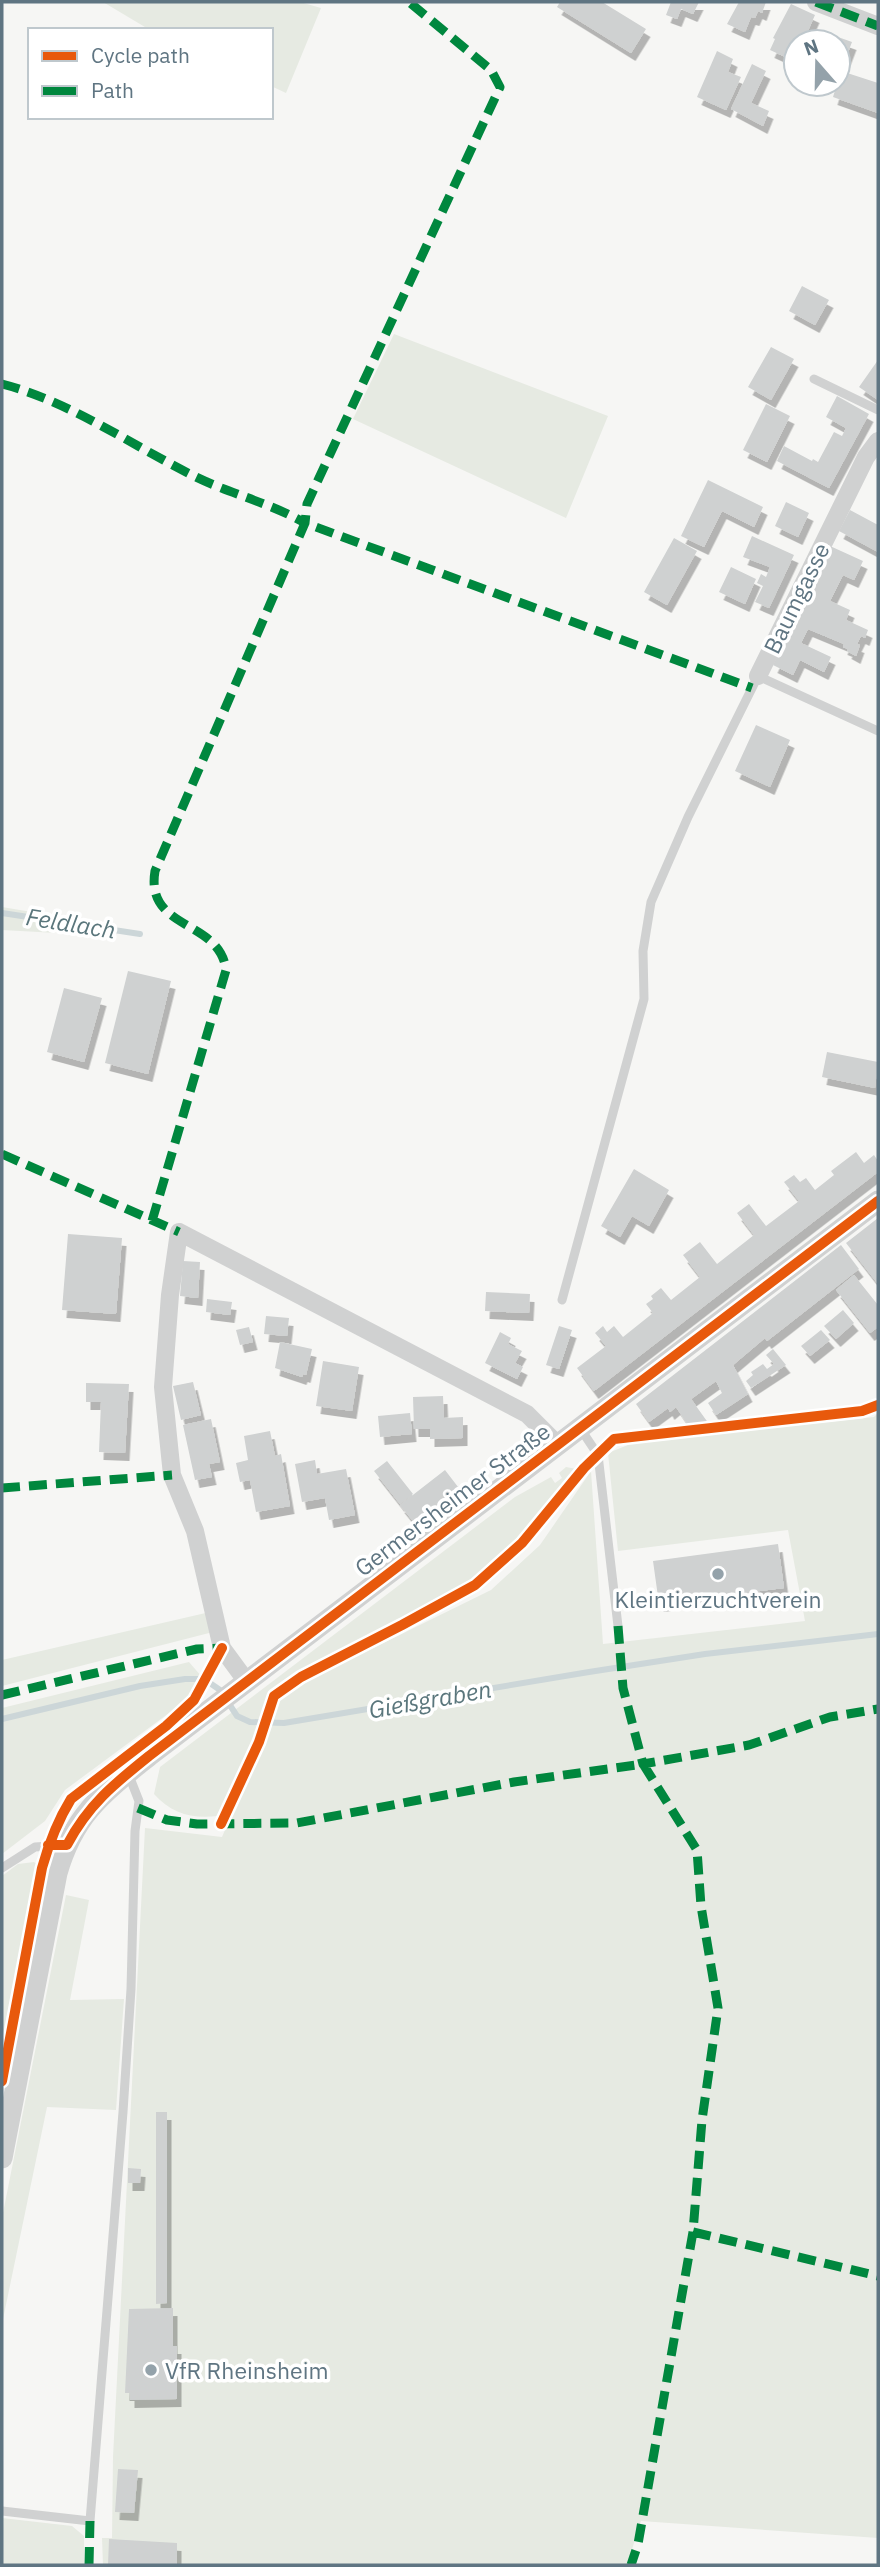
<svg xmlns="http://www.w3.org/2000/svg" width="880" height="2567" font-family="'IBM Plex Sans',sans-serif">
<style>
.green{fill:#e6eae2}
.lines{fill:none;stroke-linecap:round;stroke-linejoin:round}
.stream{stroke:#ccd6d8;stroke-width:6}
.building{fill:#cfd1d1;filter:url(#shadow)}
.service{stroke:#d0d1d1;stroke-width:9}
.minor{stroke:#d0d1d1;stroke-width:18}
.tertiary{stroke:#d0d1d1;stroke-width:21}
.quiet{stroke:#00873e;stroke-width:9;stroke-dasharray:18 9;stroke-linecap:butt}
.cycleway-casing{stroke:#fff;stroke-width:15}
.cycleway{stroke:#e8590c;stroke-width:10}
.poi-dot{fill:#94a2aa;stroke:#fff;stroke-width:2.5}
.labels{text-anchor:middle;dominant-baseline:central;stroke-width:7;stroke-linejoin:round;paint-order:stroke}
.street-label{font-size:23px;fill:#5f7582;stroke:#fff}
.poi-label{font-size:23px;fill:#5f7582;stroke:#fff}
.water-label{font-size:24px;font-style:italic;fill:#5a767c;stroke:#fff}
</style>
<defs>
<filter id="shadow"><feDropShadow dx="4.5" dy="8" stdDeviation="0" flood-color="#0004"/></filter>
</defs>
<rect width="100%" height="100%" fill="#f6f6f4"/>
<path class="green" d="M103 2H300L321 8 286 93 271 86V30H150Z
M394 334 608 416 566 518 353 419Z
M2 907 79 920 75 934 2 930Z
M878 1413V2538L641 2521 627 2565H103L102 2538H112L113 2457 145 1828 222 1837 282 1696 312 1678 491 1590 540 1545 591 1471 603 1644 805 1621 788 1530 618 1551 608 1453 633 1443 874 1417Z
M566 1467 576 1469 517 1544 474 1583 300 1676 266 1699 250 1749 218 1816C192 1819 172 1814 154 1794L160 1767 515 1497 551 1477 555 1483 562 1478 559 1473Z
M210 1612 213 1632 2 1686V1660Z
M189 1662 202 1677 188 1699 65 1790 45 1821 2 1854V1708Z
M34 1862 39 1866 2 2051V1876L18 1864Z
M66 1895 89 1900 70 2000 124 1999 116 2110 47 2107 2 2324V2218Z
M2 2518 72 2526 84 2536V2565H2Z"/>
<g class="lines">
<path class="stream" d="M2 913 140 934
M2 1719 140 1686 185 1679H204L220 1690 237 1716 250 1722 284 1723 589 1672 705 1654 878 1634"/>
</g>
<path class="building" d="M560 2H602L646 29 631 53 557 7Z
M671 2H699L693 14 681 9 677 19 666 15Z
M739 2H766L762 13 758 11 755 18 751 17 745 32 727 24Z
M791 4 815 15 803 42H796L794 61 770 50 775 39 773 38Z
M824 32 852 42 841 71 838 70V42H821Z
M717 51 733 59 728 72 741 77 726 110 697 97Z
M752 64 766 71 751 103 769 111 763 126 731 109Z
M841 71 878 83V113L833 97Z
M802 286 829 300 815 325 789 311Z
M771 347 794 359 771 400 748 387Z
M878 360V400L859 387Z
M837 396 869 414 829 488 777 461 784 446 812 461 813 459 818 462 834 432 842 436 846 428 826 417Z
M766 404 790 416 767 462 743 450Z
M708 480 763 507 754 527 722 511 704 547 681 536Z
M786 502 809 513 798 537 775 526Z
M850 510 878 525V552L839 531Z
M752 536 794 555 769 608 755 602 763 586 757 583 761 574 766 577 770 567 743 557Z
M674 538 697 551 667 605 644 592Z
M830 546 863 561 854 580 843 575 830 601 850 610 846 620 868 630 865 638 861 636 857 644 860 645 856 656 847 651 848 649 843 647 844 644 808 629 801 643 831 657 824 672 800 660 793 675 773 665Z
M731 567 756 579 745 604 719 592Z
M756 725 790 740 770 787 735 771Z
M128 971 171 981 148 1074 105 1063Z
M64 988 102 998 84 1062 47 1052Z
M827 1052 878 1062 875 1088 822 1077Z
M856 1152 864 1163 874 1155 878 1161V1172L594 1391 577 1368 606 1346 595 1333 603 1326 607 1332 614 1326 623 1337 653 1313 646 1304 653 1299 651 1296 661 1288 671 1300 700 1277 683 1255 700 1242 717 1264 754 1235 737 1213 749 1204 766 1226 799 1201 784 1182 794 1175 800 1182 806 1178 815 1190 834 1175 831 1171Z
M634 1169 669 1190 649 1226 632 1216 620 1237 601 1226Z
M878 1218V1284L846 1243Z
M68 1234 122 1238 116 1314 62 1310Z
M841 1245 859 1269 767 1341 765 1338 733 1365 748 1394 716 1415 708 1403 722 1393 716 1381 691 1399 709 1424 689 1426 676 1407 670 1412 668 1408 649 1422 636 1404Z
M183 1261 200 1262 198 1298 180 1296Z
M854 1275 878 1305V1327L870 1333 836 1290Z
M486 1292 530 1294 529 1313 485 1311Z
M207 1299 232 1302 230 1315 206 1312Z
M843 1310 854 1323 836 1339 824 1326Z
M266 1316 289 1318 287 1336 264 1334Z
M559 1326 572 1330 559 1369 546 1365Z
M249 1327 253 1342 240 1345 236 1330Z
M821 1330 830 1340 810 1356 801 1346Z
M500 1332 511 1338 508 1344 522 1351 515 1363 523 1367 517 1379 485 1363Z
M280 1342 312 1349 306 1375 303 1374 302 1377 275 1368Z
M773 1349 786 1365 751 1388 746 1381 753 1375 751 1372 763 1364 767 1369 774 1364 766 1355Z
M323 1361 359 1367 352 1411 316 1406Z
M193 1382 201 1415 181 1420 173 1386Z
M86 1383 129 1384 125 1453 99 1452 101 1402H86Z
M443 1396 444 1418 463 1417V1438L430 1439V1429H414L413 1397Z
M410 1413 412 1434 380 1437 378 1416Z
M211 1419 220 1462 209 1464 212 1477 195 1480 183 1425Z
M270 1431 275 1456 281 1454 290 1506 256 1512 250 1480 240 1482 236 1463 248 1460 244 1436Z
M315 1460 317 1474 346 1469 355 1515 329 1520 325 1498 302 1502 295 1464Z
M387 1461 413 1494 400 1504 374 1471Z
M445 1470 465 1496 421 1531 400 1505Z
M778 1544 784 1588 659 1604 653 1561Z
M156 2112H167V2303L156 2304Z
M128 2168 141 2169 140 2183H128Z
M173 2308V2346H177V2399L130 2400V2393H125L129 2309Z
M118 2469 138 2470 134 2513 115 2512Z
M109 2539 177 2543V2565H108Z"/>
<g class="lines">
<path class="service" d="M814 379 878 410
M562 1300 644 999 643 951 651 902 688 817 758 676 878 731
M580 1428 598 1455 618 1626
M2 1868 35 1847 65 1845
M2 2511 90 2521 123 2112 131 1989 135 1831 139 1801 128 1773"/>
<path class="minor" d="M816 2 878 26
M758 676 866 457 878 441
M247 1682 222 1648 195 1531 172 1475 163 1387 170 1295 179 1232 527 1414 557 1444"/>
<path class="tertiary" d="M2 2158 57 1873C74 1814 103 1793 149 1756L878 1201"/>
<path class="quiet" d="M816 2 878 26
M2 384C69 401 133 446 196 477 231 494 270 503 305 523L307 504 500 87 491 70 409 2
M2 1154 179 1232
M152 1221 226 970C220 919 145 931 155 871L305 523 752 688
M2 1488 172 1475
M618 1626 623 1688 643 1764 749 1745 830 1717 878 1709
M2 1695 197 1649 222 1648
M138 1808 167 1820 197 1824 297 1823 514 1782 643 1764 697 1850 701 1906 718 2008 702 2120 693 2232 638 2544 631 2565
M693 2232 878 2276
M89 2565 90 2521"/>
<defs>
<path id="cycleway" d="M221 1824 259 1742 274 1696 301 1677 402 1625 475 1585 522 1543 584 1468 614 1439 862 1411 878 1405
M48 1845H67C88 1805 114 1784 149 1756L878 1201
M2 2081 42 1868C49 1843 58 1820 71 1799L166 1726 194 1700 222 1648"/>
</defs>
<use href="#cycleway" class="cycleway-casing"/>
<use href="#cycleway" class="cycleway"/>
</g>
<g class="poi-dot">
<circle cx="718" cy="1574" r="7"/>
<circle cx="151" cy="2370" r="7"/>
</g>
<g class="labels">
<g class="street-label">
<text transform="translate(796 598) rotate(-64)">Baumgasse</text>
<text transform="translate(452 1499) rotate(-37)">Germersheimer Straße</text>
</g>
<g class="poi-label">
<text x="718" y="1599">Kleintierzuchtverein</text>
<text x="165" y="2370" text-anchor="start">VfR Rheinsheim</text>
</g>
<g class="water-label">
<text transform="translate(71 923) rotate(9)">Feldlach</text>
<text transform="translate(430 1699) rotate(-10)">Gießgraben</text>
</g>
</g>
<rect width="880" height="2567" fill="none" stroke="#5f7582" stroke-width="7"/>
<rect x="28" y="28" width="245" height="91" fill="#ffffff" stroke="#bfc8cd" stroke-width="2"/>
<rect x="42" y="51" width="35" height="10" fill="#e8590c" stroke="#bfc8cd" stroke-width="2"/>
<text x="91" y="63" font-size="21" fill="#5f7582">Cycle path</text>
<rect x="42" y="86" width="35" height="10" fill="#00873e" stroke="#bfc8cd" stroke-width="2"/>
<text x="91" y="98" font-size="21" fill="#5f7582">Path</text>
<g transform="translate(817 63) rotate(340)"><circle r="33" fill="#ffffff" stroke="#bfc8cd" stroke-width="2"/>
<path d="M0-5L12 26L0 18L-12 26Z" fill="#94a2aa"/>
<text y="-10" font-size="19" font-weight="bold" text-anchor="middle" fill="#5f7582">N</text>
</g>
</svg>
